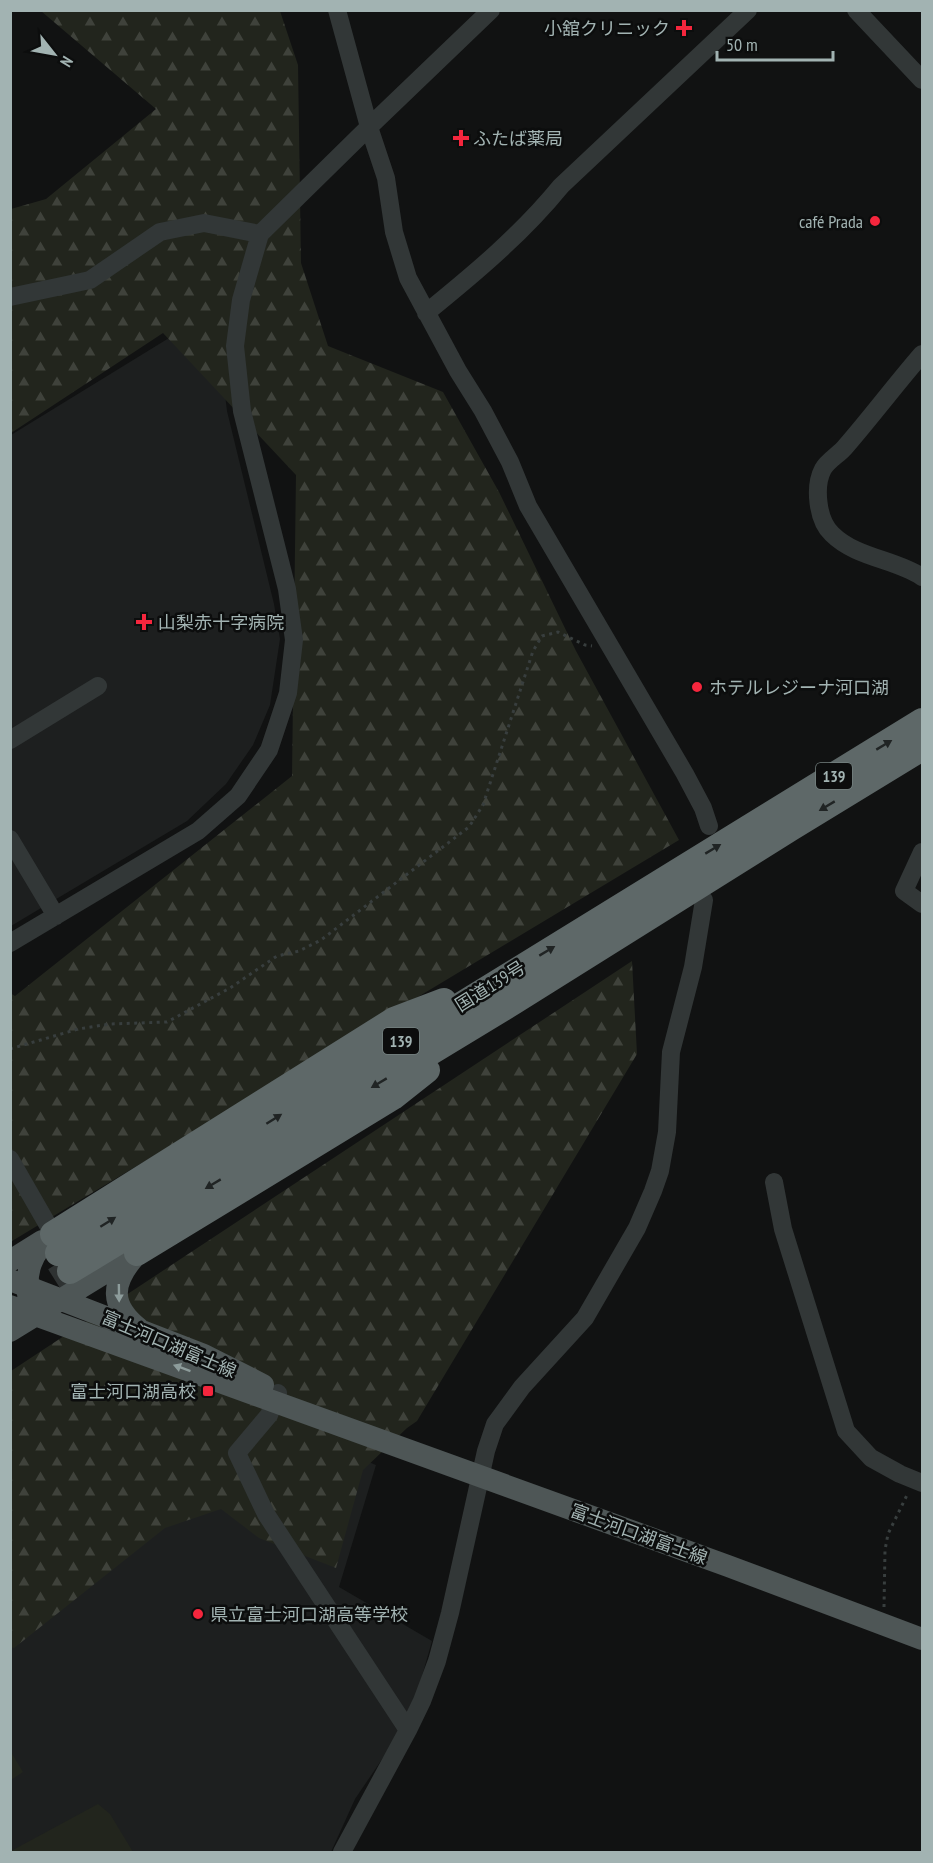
<svg xmlns="http://www.w3.org/2000/svg" width="933" height="1863" font-family="'PT Sans Narrow','Noto Sans JP',sans-serif">
<style>
.built{fill:#1d1f1f}
.green{fill:#22251d}
.forest{fill:url(#forest-firs)}
.lines{fill:none;stroke-linecap:round;stroke-linejoin:round}
.highway-tunnel{stroke:#2e3232;stroke-width:26;stroke-dasharray:26 13;stroke-linecap:butt}
.path{stroke:#383e3e;stroke-width:3;stroke-dasharray:3 4.5;stroke-linecap:butt}
.minor{stroke:#323737;stroke-width:18}
.major{stroke:#4e5656;stroke-width:22}
.highway{stroke:#5e6868;stroke-width:26}
.oneway{fill:#202424}
.oneway2{fill:#8d9c9b}
.poi-dot{fill:#f5263d;stroke:#0c0d0d;stroke-width:2}
.labels{text-anchor:middle;dominant-baseline:central;stroke-width:5;stroke-linejoin:round;paint-order:stroke}
.shield{fill:#0c0d0d;stroke:#758180;stroke-width:1.5}
.shield-label{font-size:16px;font-weight:bold;fill:#a2b3b2}
.poi-label{font-size:18px;fill:#a2b3b2;stroke:#0c0d0d;text-anchor:start}
.street-label{font-size:18px;fill:#a2b3b2;stroke:#0c0d0d}
</style>
<defs>
<pattern id="forest-firs" width="22" height="20" patternUnits="userSpaceOnUse" patternTransform="scale(1.5)"><rect width="22" height="20" fill="#22251d"/><path d="M5 1l3.5 6h-7zM16 11l3.5 6h-7z" fill="#3f423b"/></pattern>
</defs>
<rect width="100%" height="100%" fill="#111212"/>
<path class="built" d="M226 303 220 351 227 411 274 604 280 639 270 705 253 745 226 784 187 821 11 926V435Z
M244 1411 376 1465 339 1587 432 1641 410 1718 355 1799 331 1852H11L10 1575Z"/>
<path class="green" d="M11 1752 23 1772 11 1780H10Z
M98 1804 110 1814 133 1852H11V1851Z"/>
<path class="forest" d="M41 11H280L298 65 301 263 328 346 443 392 499 492 576 651 679 840 12 1241H10V993L15 996 292 776 296 475 163 333 11 433V209L46 199 156 109Z
M632 961 637 1054 417 1421 407 1428 363 1470 336 1568 259 1538 221 1509 165 1528 14 1648 11 1647V1371Z"/>
<g class="lines">
<path class="highway-tunnel" d="M22 1301 70 1271"/>
<path class="path" d="M10 1049 78 1029 110 1024 167 1022 230 988 277 956 299 951 321 940 469 827 483 805 533 651 542 636 558 632 585 645 592 646
M884 1607 885 1550 888 1534 907 1495"/>
<path class="minor" d="M337 10 369 127 386 178 394 232 408 278 458 371 483 411 510 462 528 506 685 774 703 808 709 826
M856 10 922 80
M10 297 90 280 160 232 204 223 260 234
M426 313C474 274 522 234 561 186L748 10
M922 354C896 384 872 416 846 446 840 454 828 460 823 469 814 486 817 520 832 534 856 558 895 559 922 577
M10 740 98 686
M10 839 56 916
M922 852 904 891 922 904
M10 943 198 831 238 796 269 750 288 693 294 640 287 589 242 411 235 346 241 300 260 234 369 127 491 10
M10 1159 53 1234
M774 1182 783 1229 846 1431 871 1458 900 1474 922 1483
M278 1393 269 1415 237 1453 266 1514 408 1730
M342 1852 408 1730 422 1701 437 1661 450 1613 486 1451 495 1424 522 1387 585 1318 637 1228 653 1191 660 1171 667 1132 671 1052 693 967 704 900"/>
<path class="major" d="M134 1257C111 1284 110 1305 138 1328
M10 1261 42 1241
M10 1280 204 1355 263 1385
M29 1301C24 1272 31 1253 53 1234
M10 1306 728 1566 922 1639
M10 1331 137 1253"/>
<path class="highway" d="M53 1234 394 1020 444 1001
M58 1253 922 721
M137 1253 393 1097 427 1070
M70 1271 515 1001 791 828 922 748"/>
</g>
<defs><path id="oneway-solid" d="M-6-.8H1V-3.2L6.5 0L1 3.2V.8H-6Z" transform="scale(1.5)"/></defs>
<g class="oneway">
<use href="#oneway-solid" transform="translate(884 745) rotate(-31)"/>
<use href="#oneway-solid" transform="translate(827 806) rotate(149)"/>
<use href="#oneway-solid" transform="translate(713 849) rotate(-31)"/>
<use href="#oneway-solid" transform="translate(547 951) rotate(-31)"/>
<use href="#oneway-solid" transform="translate(379 1083) rotate(149)"/>
<use href="#oneway-solid" transform="translate(274 1119) rotate(-32)"/>
<use href="#oneway-solid" transform="translate(213 1184) rotate(149)"/>
<use href="#oneway-solid" transform="translate(108 1222) rotate(-32)"/>
</g>
<g class="oneway2">
<use href="#oneway-solid" transform="translate(119 1293) rotate(89)"/>
<use href="#oneway-solid" transform="translate(182 1368) rotate(-160)"/>
</g>
<g class="poi-dot">
<path d="M681 19h6v6h6v6h-6v6h-6v-6h-6v-6h6z"/>
<path d="M458 129h6v6h6v6h-6v6h-6v-6h-6v-6h6z"/>
<circle cx="875" cy="221" r="6"/>
<path d="M141 613h6v6h6v6h-6v6h-6v-6h-6v-6h6z"/>
<circle cx="697" cy="687" r="6"/>
<rect x="202" y="1385" width="12" height="12" rx="3"/>
<circle cx="198" cy="1614" r="6"/>
</g>
<g class="labels">
<g class="shield">
<rect x="816" y="763" width="36" height="26" rx="4.5"/>
<rect x="383" y="1028" width="36" height="26" rx="4.5"/>
</g>
<g class="shield-label">
<text x="834" y="776">139</text>
<text x="401" y="1041">139</text>
</g>
<g class="poi-label">
<text x="670" y="28" text-anchor="end">小舘クリニック</text>
<text x="473" y="138">ふたば薬局</text>
<text x="863" y="221" text-anchor="end">café Prada</text>
<text x="158" y="622">山梨赤十字病院</text>
<text x="709" y="687">ホテルレジーナ河口湖</text>
<text x="196" y="1391" text-anchor="end">富士河口湖高校</text>
<text x="210" y="1614">県立富士河口湖高等学校</text>
</g>
<g class="street-label">
<text transform="translate(490 986) rotate(-32)">国道139号</text>
<text transform="translate(169 1344) rotate(23)">富士河口湖富士線</text>
<text transform="translate(639 1534) rotate(20)">富士河口湖富士線</text>
</g>
</g>
<rect width="933" height="1863" fill="none" stroke="#a2b3b2" stroke-width="24"/>
<g transform="translate(54 54) rotate(121)" stroke="#0c0d0d" stroke-width="4.5" paint-order="stroke">
<path d="M0-4.5L10 22L0 15L-10 22Z" fill="#a2b3b2"/>
<text y="-9" font-size="16" font-weight="bold" text-anchor="middle" fill="#a2b3b2">N</text>
</g>
<path d="M717 51v9h116v-9" fill="none" stroke="#a2b3b2" stroke-width="3"/>
<text x="726" y="51" font-size="18" fill="#a2b3b2" stroke="#0c0d0d" stroke-width="4.5" paint-order="stroke">50 m</text>
</svg>
